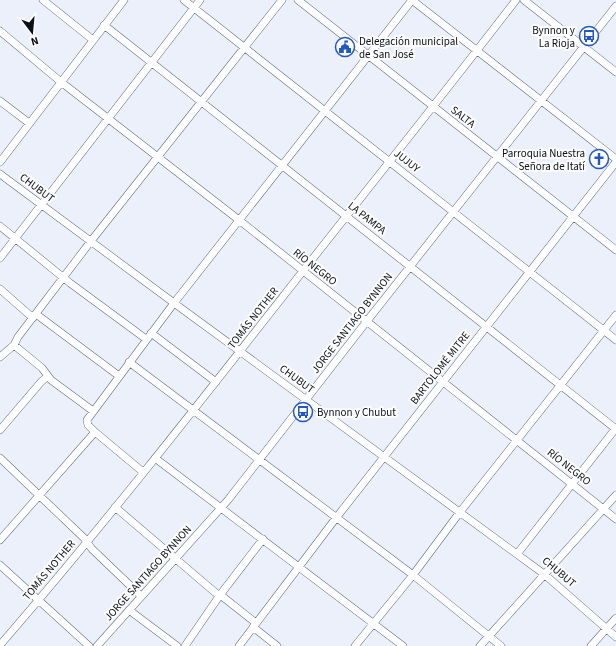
<svg xmlns="http://www.w3.org/2000/svg" width="616" height="646" font-family="'Source Sans 3',sans-serif">
<style>
.lines{fill:none;stroke-linecap:round;stroke-linejoin:round}
.minor-casing{stroke:#5f6b80;stroke-width:8}
.minor{stroke:#fff;stroke-width:7}
.labels{text-anchor:middle;dominant-baseline:central;stroke-width:4;stroke-linejoin:round;paint-order:stroke}
.poi-label{font-size:11px;fill:#0b0f17;stroke:#fdfdfd;text-anchor:end}
.street-label{font-size:11px;fill:#0b0f17;stroke:#fdfdfd}
</style>
<rect width="100%" height="100%" fill="#ebf0fa"/>
<g class="lines">
<defs>
<path id="minor" d="M43 0 93 40
M184 0 616 340
M298 0 616 250
M412 0 616 159
M524 0 616 72
M104 25 616 429
M0 31 61 82 239 220 616 519
M0 101 29 123
M0 162 124 0
M0 174 174 303 544 574 616 637
M0 226 70 283 146 339
M0 258 200 0
M0 289 33 318
M36 314 119 376
M151 333 216 382
M14 345 42 368 51 380 93 411
M0 357 14 345 18 337 91 241 282 0
M129 362 413 575 501 646
M0 430 41 382 48 376
M0 458 84 538 92 549 141 596
M155 458 403 646
M143 472 95 432 88 425 87 420 174 303 412 0
M115 507 217 594 223 597 256 623
M0 540 95 432
M517 554 616 428
M0 565 89 646
M129 610 177 646
M253 627 277 646
M0 645C105 524 204 397 303 271 374 181 446 91 516 0
M97 646 228 500 367 321 616 6
M185 646 220 595 263 539
M239 646 336 518 616 162
M355 646 413 575 460 512 616 315
M480 646 616 495
M591 646 616 618"/>
</defs>
<use href="#minor" class="minor-casing"/>
<use href="#minor" class="minor"/>
</g>
<defs>
<symbol id="bus-ring" viewBox="-11 -11 22 22"><circle r="9.5" fill="#fdfdfd" stroke="#2257c4" stroke-width="1.5"/><path d="M-5-6H5V4H4V6H2V4H-2V6H-4V4H-5ZM-3.5-4V0h7V-4ZM-3.5 1.2v1.5H-2V1.2ZM2 1.2v1.5H3.5V1.2Z" fill="#2257c4"/></symbol>
<symbol id="civic-ring" viewBox="-11 -11 22 22"><circle r="9.5" fill="#fdfdfd" stroke="#2257c4" stroke-width="1.5"/><path d="M-.6-6.5H3V-4.5H.6V-3L4-1V1h2V6H-6V1h2V-1L-.6-3ZM-1.2 2.5V6h2.4V2.5Z" fill="#2257c4"/></symbol>
<symbol id="church-ring" viewBox="-11 -11 22 22"><circle r="9.5" fill="#fdfdfd" stroke="#2257c4" stroke-width="1.5"/><path d="M-1.2-6h2.4v3.5h3.3v2.4h-3.3V6h-2.4V-.1h-3.3v-2.4h3.3Z" fill="#2257c4"/></symbol>
</defs>
<g fill-rule="evenodd">
<use href="#bus-ring" x="578" y="25" width="22" height="22"/>
<use href="#civic-ring" x="334" y="36" width="22" height="22"/>
<use href="#church-ring" x="588" y="148" width="22" height="22"/>
<use href="#bus-ring" x="292" y="401" width="22" height="22"/>
</g>
<g class="labels">
<g class="poi-label">
<text x="575" y="30">Bynnon y<tspan x="575" dy="13">La Rioja</tspan></text>
<text x="359" y="41" text-anchor="start">Delegación municipal<tspan x="359" dy="13">de San José</tspan></text>
<text x="585" y="153">Parroquia Nuestra<tspan x="585" dy="13">Señora de Itatí</tspan></text>
<text x="317" y="412" text-anchor="start">Bynnon y Chubut</text>
</g>
<g class="street-label">
<text transform="translate(463 117) rotate(38)">SALTA</text>
<text transform="translate(407 161) rotate(38)">JUJUY</text>
<text transform="translate(37 188) rotate(37)">CHUBUT</text>
<text transform="translate(367 218) rotate(38)">LA PAMPA</text>
<text transform="translate(315 267) rotate(38)">RÍO NEGRO</text>
<text transform="translate(253 318) rotate(-52)">TOMÁS NOTHER</text>
<text transform="translate(352 323) rotate(-52)">JORGE SANTIAGO BYNNON</text>
<text transform="translate(440 368) rotate(-52)">BARTOLOMÉ MITRE</text>
<text transform="translate(297 379) rotate(36)">CHUBUT</text>
<text transform="translate(569 467) rotate(38)">RÍO NEGRO</text>
<text transform="translate(49 570) rotate(-50)">TOMÁS NOTHER</text>
<text transform="translate(559 572) rotate(40)">CHUBUT</text>
<text transform="translate(148 573) rotate(-48)">JORGE SANTIAGO BYNNON</text>
</g>
</g>
<g transform="translate(32 32) rotate(164)" stroke="#fdfdfd" stroke-width="3" paint-order="stroke">
<path d="M0-3L7 15L0 10L-7 15Z" fill="#0b0f17"/>
<text y="-6" font-size="11" font-weight="bold" text-anchor="middle" fill="#0b0f17">N</text>
</g>
</svg>
